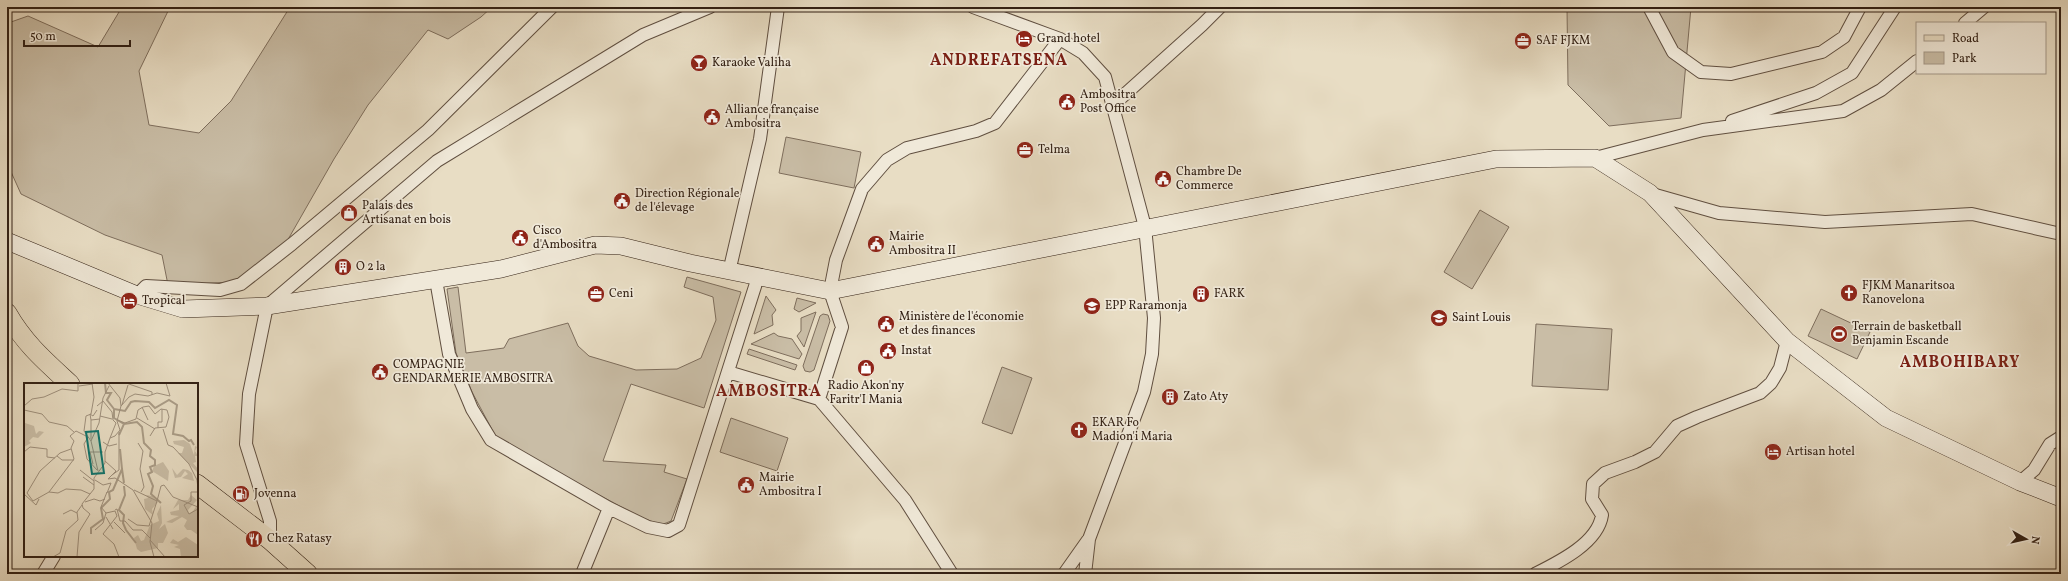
<svg xmlns="http://www.w3.org/2000/svg" width="2068" height="581" font-family="Vollkorn,serif">
<style>
.green{fill:#c9bda6;stroke:#7e6e5d}
.lines{fill:none;stroke-linecap:round;stroke-linejoin:round}
.street-casing{stroke:#604f40;stroke-width:14}
.secondary-casing{stroke:#322014;stroke-width:18}
.primary-casing{stroke:#322014;stroke-width:20}
.street{stroke:#f0e9d9;stroke-width:12}
.secondary{stroke:#f0e9d9;stroke-width:17}
.primary{stroke:#e8ddc4;stroke-width:19}
.labels{text-anchor:middle;dominant-baseline:central;stroke-width:3.5;stroke-linejoin:round;paint-order:stroke}
.poi-label{font-size:12px;fill:#322014;stroke:#f0e9d9;text-anchor:start}
.district-label{font-size:16px;font-weight:bold;letter-spacing:1px;fill:#7a1f14;stroke:#f0e9d9}
.inset-river{fill:none;stroke:#aa9d88;stroke-width:2}
.inset-road{fill:none;stroke:#9f917e;stroke-width:1}
.view{fill:#0f766e;fill-opacity:0.15;stroke:#0f766e;stroke-width:2}
.inset-edge{fill:none;stroke:#322014;stroke-width:2}
</style>
<rect width="100%" height="100%" fill="#e8ddc4"/>
<filter id="stains"><feTurbulence type="fractalNoise" baseFrequency=".005" numOctaves="4"/><feColorMatrix values="0 0 0 0 .2 0 0 0 0 .09 0 0 0 0 .02 0 0 0 .5 -.17"/></filter>
<radialGradient id="worn" r=".72"><stop offset=".6" stop-color="#630" stop-opacity="0"/><stop offset="1" stop-color="#630" stop-opacity=".3"/></radialGradient>
<path class="green" d="M122 7H170L139 71 149 125 199 133 231 101 290 7H492L481 17 448 39 428 30 368 105 334 159 286 243 233 282 168 285 162 255 105 235 21 194 7 163V49L11 22 28 16 98 47Z
M1565 7H1691L1681 118 1609 126 1568 85 1567 8Z
M786 137 861 152 854 188 779 173Z
M1480 210 1509 227 1472 289 1444 272Z
M687 277 741 292 704 408 631 384 603 461 666 465 664 472 687 479 671 521 661 525 638 516 551 469 496 437 472 392 456 353 447 289 458 287 466 353 504 348 509 339 568 323 578 346 589 356 636 370 677 369 701 358 716 320 713 297 684 287Z
M766 296 776 310 772 315 773 325 754 334Z
M797 298 816 303 799 312 794 309Z
M1821 309 1870 332 1857 359 1808 336Z
M816 312 804 347 797 336 801 331V318Z
M823 314 828 315 830 321 814 370 810 372 805 371 803 366 820 316Z
M1536 324 1612 329 1608 390 1532 386Z
M774 333 778 336 792 339 802 354 799 359 751 344Z
M749 349 797 365 795 370 747 354Z
M1002 367 1032 378 1012 434 982 423Z
M731 418 788 438 777 471 720 452Z"/>
<g class="lines">
<defs>
<path id="street" d="M973 7 1060 39 1083 53 1105 77 1145 227 1154 318 1152 354 1144 392 1089 539 1085 574
M1649 7 1673 52 1701 72 1731 74 1822 52 1844 37 1860 7
M1965 23 1984 7
M1113 105 1202 25 1220 7
M1732 121 1816 93 1852 73 1895 7
M1595 158 1703 130 1843 111 1881 90 1917 61
M1652 194 1719 213 1825 222 1972 214 2061 234
M729 272 760 139 778 7
M436 280 449 354 472 409 491 440 609 508 648 527 668 531 679 525 758 277
M137 295 146 286 220 290 241 284 292 244 428 130 552 7
M728 372 819 399 905 500 952 574
M819 399 842 327 830 291 836 260 862 189 887 160 907 148 976 131 995 123 1060 39
M2020 482 2034 470 2050 444 2061 437
M270 540V521L246 444 249 394 267 306 437 161 643 35 710 7
M43 574 54 556
M582 574 609 508
M1064 574 1088 540
M1535 574C1559 562 1598 543 1602 515L1592 499 1593 484 1605 473 1635 462 1655 452 1677 426 1697 417 1760 393 1771 383 1780 368 1787 341"/>
<path id="secondary" d="M7 241 137 295 183 309 267 306 501 269 595 245 621 246 690 263 830 291 1496 159 1595 158 1650 193 1787 341 1886 418 2020 482 2061 498"/>
<path id="primary" d="M7 313C24 343 45 361 70 384
M197 484 270 540 308 574"/>
</defs>
<use href="#street" class="street-casing"/>
<use href="#secondary" class="secondary-casing"/>
<use href="#primary" class="primary-casing"/>
<use href="#street" class="street"/>
<use href="#secondary" class="secondary"/>
<use href="#primary" class="primary"/>
</g>
<defs>
<symbol id="hotel-disc" viewBox="-11 -11 22 22"><circle r="9.5" fill="#8f2418" stroke="#f0e9d9"/><path d="M-6-4.5h1.5V1H6V5H4.5V3h-9V5H-6ZM-4 0a1.8 1.8 0 1 1 3.6 0ZM.5 0V-2.5h3Q6-2.5 6 0Z" fill="#fff"/></symbol>
<symbol id="office-disc" viewBox="-11 -11 22 22"><circle r="9.5" fill="#8f2418" stroke="#f0e9d9"/><path d="M-6-3h4V-5.5h4V-3h4V5H-6ZM-1-4.5V-3h2v-1.5ZM-6 0V1H6V0Z" fill="#fff"/></symbol>
<symbol id="bar-disc" viewBox="-11 -11 22 22"><circle r="9.5" fill="#8f2418" stroke="#f0e9d9"/><path d="M-6-5H6L.8 .8V4.5H3.5V6h-7V4.5H-.8V.8Z" fill="#fff"/></symbol>
<symbol id="civic-disc" viewBox="-11 -11 22 22"><circle r="9.5" fill="#8f2418" stroke="#f0e9d9"/><path d="M-.6-6.5H3V-4.5H.6V-3L4-1V1h2V6H-6V1h2V-1L-.6-3ZM-1.2 2.5V6h2.4V2.5Z" fill="#fff"/></symbol>
<symbol id="shop-disc" viewBox="-11 -11 22 22"><circle r="9.5" fill="#8f2418" stroke="#f0e9d9"/><path d="M-5-2.5h2.3a2.7 3.5 0 0 1 5.4 0H5L5.5 6h-11ZM-1.5-2.5h3a1.5 2.3 0 0 0-3 0Z" fill="#fff"/></symbol>
<symbol id="building-disc" viewBox="-11 -11 22 22"><circle r="9.5" fill="#8f2418" stroke="#f0e9d9"/><path d="M-4-6H4V6H1V3H-1V6H-4ZM-2.5-4.3h1.7v1.8h-1.7ZM.8-4.3h1.7v1.8H.8ZM-2.5-1h1.7V.8h-1.7ZM.8-1h1.7V.8H.8Z" fill="#fff"/></symbol>
<symbol id="church-disc" viewBox="-11 -11 22 22"><circle r="9.5" fill="#8f2418" stroke="#f0e9d9"/><path d="M-1.2-6h2.4v3.5h3.3v2.4h-3.3V6h-2.4V-.1h-3.3v-2.4h3.3Z" fill="#fff"/></symbol>
<symbol id="school-disc" viewBox="-11 -11 22 22"><circle r="9.5" fill="#8f2418" stroke="#f0e9d9"/><path d="M0-5L7-2L0 1L-7-2ZM-4 1L0 2.5L4 1V4Q0 6-4 4Z" fill="#fff"/></symbol>
<symbol id="stadium-disc" viewBox="-11 -11 22 22"><circle r="9.5" fill="#8f2418" stroke="#f0e9d9"/><path d="M0-5a6.5 5 0 1 0 0 10a6.5 5 0 1 0 0-10ZM-3.5-1.8h7v3.6h-7Z" fill="#fff"/></symbol>
<symbol id="fuel-disc" viewBox="-11 -11 22 22"><circle r="9.5" fill="#8f2418" stroke="#f0e9d9"/><path d="M-5.5-6h7V0h2V4h1.3V-2.5L3-4.5l.8-.8L6-3V5H2.5V1h-1V6h-7ZM-4.2-4.7v3.2H.2V-4.7Z" fill="#fff"/></symbol>
<symbol id="restaurant-disc" viewBox="-11 -11 22 22"><circle r="9.5" fill="#8f2418" stroke="#f0e9d9"/><path d="M-5-6h1v4h1v-4h1v4h1v-4h1v5L-1.5 .5V6h-2V.5L-5-1ZM5-6V6H3V1.5H1.5Q1.5-4 5-6Z" fill="#fff"/></symbol>
</defs>
<g fill-rule="evenodd">
<use href="#hotel-disc" x="1014" y="29" width="20" height="20"/>
<use href="#office-disc" x="1513" y="31" width="20" height="20"/>
<use href="#bar-disc" x="689" y="53" width="20" height="20"/>
<use href="#civic-disc" x="1057" y="92" width="20" height="20"/>
<use href="#civic-disc" x="702" y="107" width="20" height="20"/>
<use href="#office-disc" x="1015" y="140" width="20" height="20"/>
<use href="#civic-disc" x="1153" y="169" width="20" height="20"/>
<use href="#civic-disc" x="612" y="191" width="20" height="20"/>
<use href="#shop-disc" x="339" y="203" width="20" height="20"/>
<use href="#civic-disc" x="510" y="228" width="20" height="20"/>
<use href="#civic-disc" x="866" y="234" width="20" height="20"/>
<use href="#building-disc" x="333" y="257" width="20" height="20"/>
<use href="#church-disc" x="1839" y="283" width="20" height="20"/>
<use href="#office-disc" x="586" y="284" width="20" height="20"/>
<use href="#building-disc" x="1191" y="284" width="20" height="20"/>
<use href="#hotel-disc" x="119" y="291" width="20" height="20"/>
<use href="#school-disc" x="1082" y="296" width="20" height="20"/>
<use href="#school-disc" x="1429" y="308" width="20" height="20"/>
<use href="#civic-disc" x="876" y="314" width="20" height="20"/>
<use href="#stadium-disc" x="1829" y="324" width="20" height="20"/>
<use href="#civic-disc" x="878" y="341" width="20" height="20"/>
<use href="#shop-disc" x="856" y="358" width="20" height="20"/>
<use href="#civic-disc" x="370" y="362" width="20" height="20"/>
<use href="#building-disc" x="1160" y="387" width="20" height="20"/>
<use href="#church-disc" x="1069" y="420" width="20" height="20"/>
<use href="#hotel-disc" x="1763" y="442" width="20" height="20"/>
<use href="#civic-disc" x="736" y="475" width="20" height="20"/>
<use href="#fuel-disc" x="231" y="484" width="20" height="20"/>
<use href="#restaurant-disc" x="244" y="529" width="20" height="20"/>
</g>
<g class="labels">
<g class="poi-label">
<text x="1037" y="39">Grand hotel</text>
<text x="1536" y="41">SAF FJKM</text>
<text x="712" y="63">Karaoke Valiha</text>
<text x="1080" y="95">Ambositra<tspan x="1080" dy="14">Post Office</tspan></text>
<text x="725" y="110">Alliance française<tspan x="725" dy="14">Ambositra</tspan></text>
<text x="1038" y="150">Telma</text>
<text x="1176" y="172">Chambre De<tspan x="1176" dy="14">Commerce</tspan></text>
<text x="635" y="194">Direction Régionale<tspan x="635" dy="14">de l'élevage</tspan></text>
<text x="362" y="206">Palais des<tspan x="362" dy="14">Artisanat en bois</tspan></text>
<text x="533" y="231">Cisco<tspan x="533" dy="14">d'Ambositra</tspan></text>
<text x="889" y="237">Mairie<tspan x="889" dy="14">Ambositra II</tspan></text>
<text x="356" y="267">O 2 la</text>
<text x="1862" y="286">FJKM Manaritsoa<tspan x="1862" dy="14">Ranovelona</tspan></text>
<text x="609" y="294">Ceni</text>
<text x="1214" y="294">FARK</text>
<text x="142" y="301">Tropical</text>
<text x="1105" y="306">EPP Raramonja</text>
<text x="899" y="317">Ministère de l'économie<tspan x="899" dy="14">et des finances</tspan></text>
<text x="1452" y="318">Saint Louis</text>
<text x="1852" y="327">Terrain de basketball<tspan x="1852" dy="14">Benjamin Escande</tspan></text>
<text x="901" y="351">Instat</text>
<text x="393" y="365">COMPAGNIE<tspan x="393" dy="14">GENDARMERIE AMBOSITRA</tspan></text>
<text x="866" y="386" text-anchor="middle">Radio Akon'ny<tspan x="866" dy="14">Faritr'I Mania</tspan></text>
<text x="1183" y="397">Zato Aty</text>
<text x="1092" y="423">EKAR Fo<tspan x="1092" dy="14">Madion'i Maria</tspan></text>
<text x="1786" y="452">Artisan hotel</text>
<text x="759" y="478">Mairie<tspan x="759" dy="14">Ambositra I</tspan></text>
<text x="254" y="494">Jovenna</text>
<text x="267" y="539">Chez Ratasy</text>
</g>
<g class="district-label">
<text x="999" y="61">ANDREFATSENA</text>
<text x="1960" y="363">AMBOHIBARY</text>
<text x="769" y="392">AMBOSITRA</text>
</g>
</g>
<g transform="translate(24 383)">
<rect width="174" height="174" fill="#e8ddc4"/>
<path d="M1 40 10 43 12 51 15 48 20 49 14 55 9 54 5 58 7 60 0 64ZM160 57 166 61 170 72 171 63 173 64 171 68 174 73H171L172 79 169 80 174 86V90L154 70H158L160 64 150 61 149 58ZM139 79 145 88 144 98 128 88 130 83ZM148 85 153 92 159 86 164 87 168 90 170 98 158 95 164 91 161 88 157 94 151 95ZM122 112 128 113 134 119 128 126 129 132 121 126 120 116 124 115ZM167 112 173 117 164 127 165 131 169 128 174 121V152L167 147H163L160 143 163 137 158 134 148 140 142 139 155 133 147 132 146 129 155 127V121L149 126 154 117H164ZM137 122 138 140 135 146 141 141 144 150 139 160H134V165L117 169 113 166 110 155 114 152 117 158 120 157 126 142 135 138 133 131ZM162 154 174 162V174H157L156 166 150 164 155 162 146 160 149 156 154 159Z" fill="#c9bda6"/>
<path class="inset-river" d="M81 0 82 10H87L83 17 90 26V35L100 41 95 52M90 26 101 28 107 19 111 18 125 19 131 25 145 17 153 22 149 51 159 53 165 58 167 57 170 62M100 41 113 39 118 44 120 60 127 67 126 73 131 77V82L126 84 128 89 124 91 129 103 127 111 137 120M98 86 100 100M100 103 101 112 95 127 100 132 99 140 102 147 112 160M67 151V145L79 136 77 125 86 116 85 109 89 107 98 86 96 66"/>
<path class="inset-road" d="M68 0 70 14 67 31 62 33 60 48 67 58 74 88M102 0 128 9V12M55 3 69 1M98 22 104 2M0 23 8 16 20 14 38 6 54 8V0M73 23 79 18 88 29 89 37M97 23 105 14 111 11 124 13 133 10 146 13 142 0M118 24 124 37M0 27 18 31 25 39 43 43 50 49M76 33 88 36M113 35 131 46M67 37 66 31 69 33 73 27M93 37 101 40 112 36 114 27 119 24 125 23 131 31 137 26 143 27 145 34 142 44 131 45 126 53M134 45V39H138V26M139 46 144 62 149 64 165 81 173 97 174 106M64 54 60 61 63 76 73 87M86 55 92 40 89 37M67 56V37L76 36M67 58 75 40 79 15 85 3M79 59 85 63 93 61M114 60 119 68 116 86 120 104 117 109M47 66 36 70 16 88 3 110 9 118 25 109 34 110 42 106 57 107 66 111M0 69 6 64 23 66V74L31 75M33 73 38 77H50M81 78 92 88 84 96 91 95 109 107 128 140 126 159 130 174M69 81 66 69H79M56 87 70 98M88 92 95 87V49M59 94 70 102M71 97 79 102 87 100 83 110M110 107 133 118 137 103 140 102 149 114 174 124M25 109 50 76 47 65 50 58 46 53 52 48 64 54M83 109 77 124 82 130 91 128 93 133 79 151 90 161 95 174M174 109H167V118L160 122 165 131 174 126M0 111 12 122 15 116M61 119 70 116 76 118 81 116M91 127 93 126 96 138H101L109 147H118L126 155M39 131 47 127 53 130M82 134 89 146M104 136 113 142 125 143 133 118M90 139 101 150M71 147 79 140 82 130M126 157 141 174M29 174 36 170 42 148 54 137 53 129 58 122M53 174 55 149 66 131 59 125 58 121 70 106V95L81 80V69L86 55 91 53 96 47 93 38 97 23 96 15 84 0"/>
<path class="view" d="M74 48 80 90 68 91 62 49Z"/>
<rect width="174" height="174" class="inset-edge"/>
</g>
<rect width="2068" height="581" fill="none" stroke="#e8ddc4" stroke-width="24"/>
<rect x="8" y="8" width="2052" height="565" fill="none" stroke="#322014" stroke-width="2"/>
<rect x="12" y="12" width="2044" height="557" fill="none" stroke="#322014"/>
<rect x="1916" y="22" width="130" height="52" fill="#f0e9d9" stroke="#a4998a"/>
<rect x="1924" y="35" width="20" height="6" fill="#e8ddc4" stroke="#a4998a"/>
<text x="1952" y="42" font-size="12" fill="#322014">Road</text>
<rect x="1924" y="52" width="20" height="12" fill="#c9bda6" stroke="#a4998a"/>
<text x="1952" y="62" font-size="12" fill="#322014">Park</text>
<g transform="translate(2026 539) rotate(98)" stroke="#f0e9d9" stroke-width="3" paint-order="stroke">
<path d="M0-3L7 15L0 10L-7 15Z" fill="#322014"/>
<text y="-6" font-size="11" font-weight="bold" text-anchor="middle" fill="#322014">N</text>
</g>
<path d="M24 40v6h106v-6" fill="none" stroke="#322014" stroke-width="2"/>
<text x="30" y="40" font-size="12" fill="#322014" stroke="#f0e9d9" stroke-width="3" paint-order="stroke">50 m</text>
<rect width="100%" height="100%" filter="url(#stains)"/>
<rect width="100%" height="100%" fill="url(#worn)"/>
</svg>
